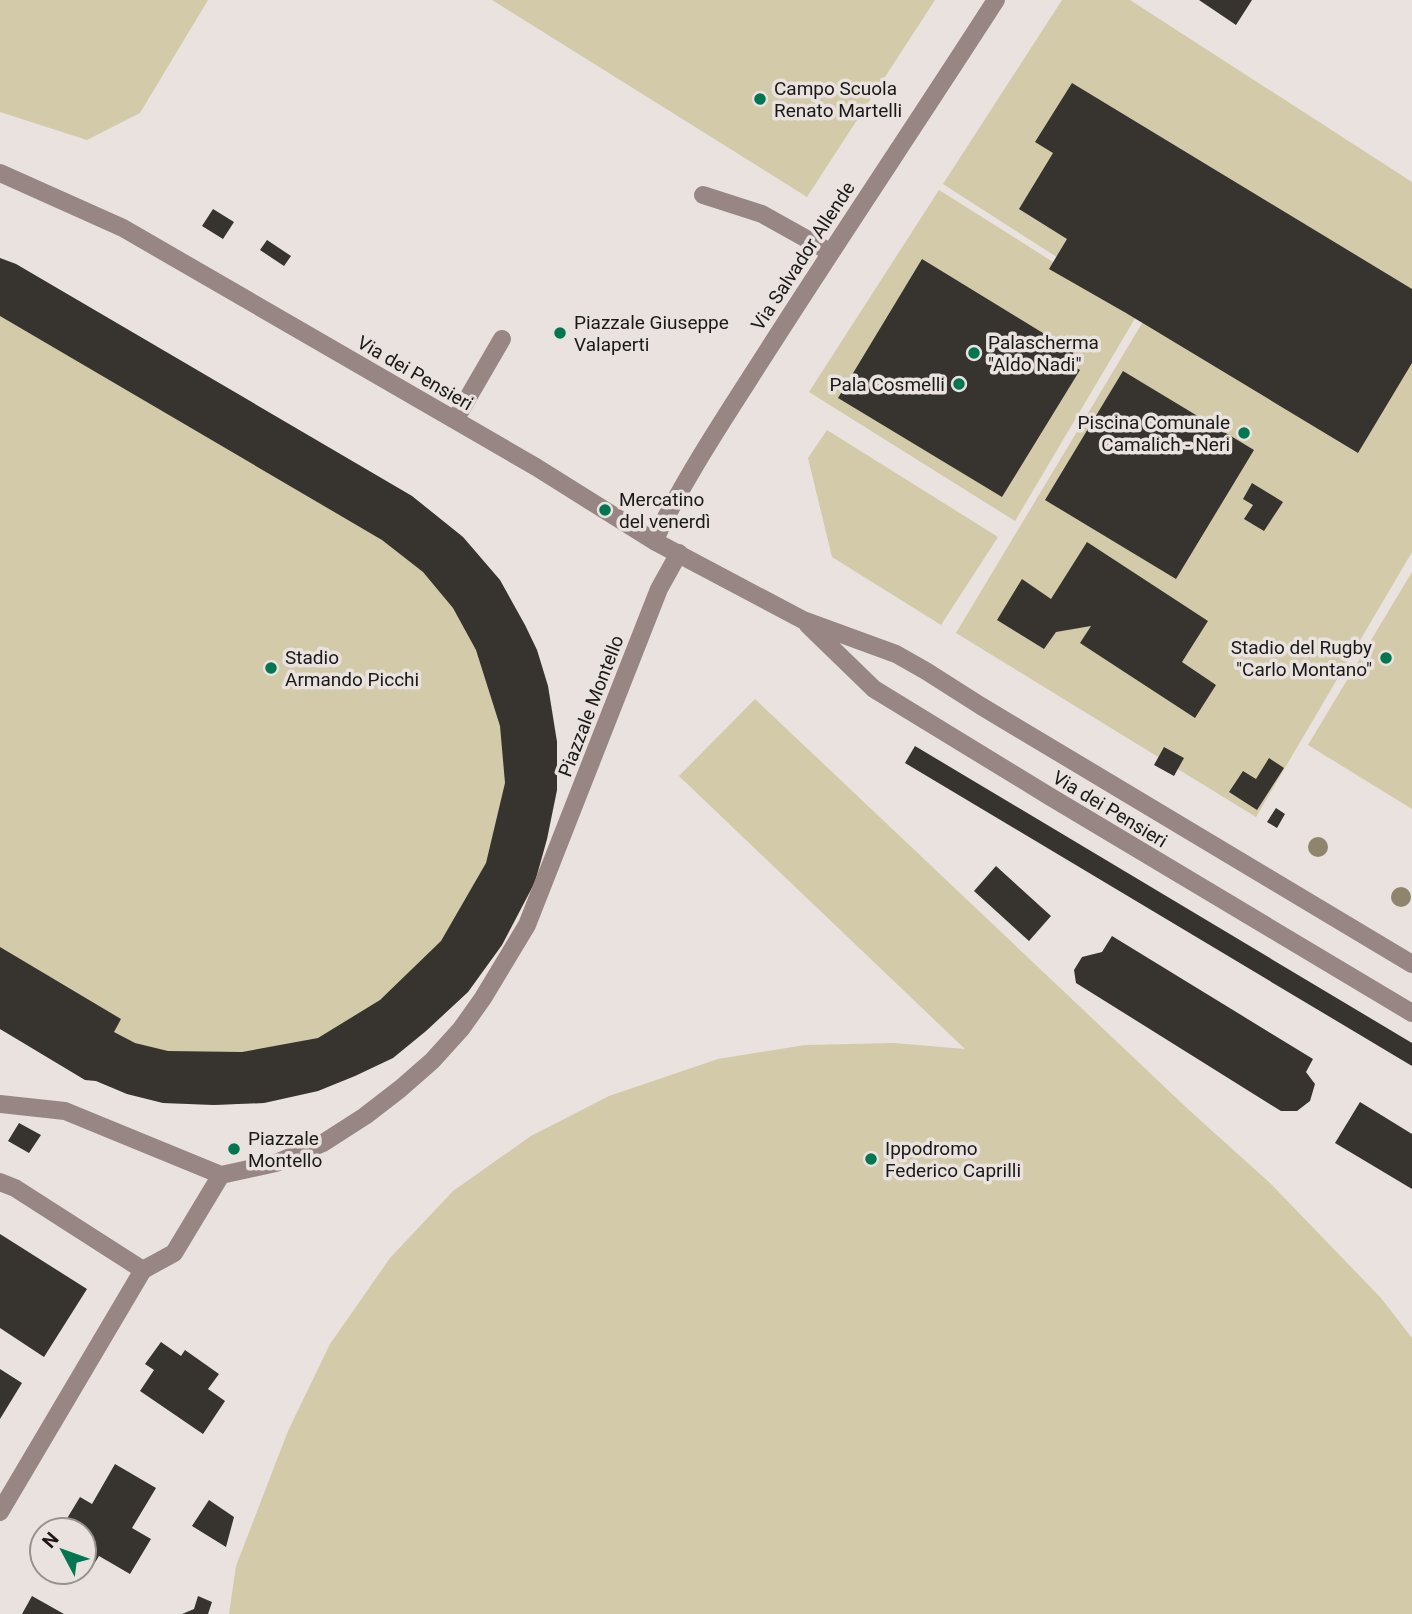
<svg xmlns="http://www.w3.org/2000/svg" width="1412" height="1614" font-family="Roboto,sans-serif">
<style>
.green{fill:#d3caa9}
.building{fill:#37342f}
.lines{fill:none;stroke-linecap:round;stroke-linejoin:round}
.minor{stroke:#988685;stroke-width:18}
.tree{fill:#8f856c}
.poi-dot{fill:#017651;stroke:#e9e2de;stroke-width:2.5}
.labels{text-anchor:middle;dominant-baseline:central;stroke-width:7;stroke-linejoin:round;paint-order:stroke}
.poi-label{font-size:19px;fill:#1b1918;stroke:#e9e2de;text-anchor:start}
.street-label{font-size:19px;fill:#1b1918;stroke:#e9e2de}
</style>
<rect width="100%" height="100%" fill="#e9e2de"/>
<path class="green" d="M0 0H208L140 113 87 140 0 112Z
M492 0H935L807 197Z
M1062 0H1130L1412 182V552L1256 817 956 633 1147 315 943 184Z
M939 190 1137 315 1015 521 809 392Z
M0 258 16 264 412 496 463 537 500 580 525 625 537 650 548 686 557 742V790L547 839 535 882 502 945 468 992 426 1031 393 1058 318 1091 264 1103 214 1105 163 1103 127 1094 96 1081 0 1029Z
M827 430 998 537 941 625 832 557 808 458Z
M1412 572V809L1308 745Z
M755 699 1190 1111 1270 1183 1381 1298 1412 1338V1614H229L236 1566 288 1431 330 1344 390 1258 453 1191 531 1136 609 1096 718 1059 805 1045 894 1043 965 1049 679 776Z"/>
<path class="building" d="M1199 0H1252L1236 25Z
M1072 83 1412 289V363L1358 453 1126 313 1049 269 1067 239 1019 209 1053 153 1035 142Z
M213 209 234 222 223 239 202 226Z
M267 240 291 256 284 266 260 250Z
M0 258 16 264 412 496 463 537 500 580 525 625 537 650 548 686 557 742V790L547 839 535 882 502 945 468 992 426 1031 393 1058 355 1076 318 1091 264 1103 214 1105 163 1103 127 1094 96 1081 85 1080 0 1029V947L121 1019 114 1032 135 1043 168 1051 242 1052 318 1038 380 1000 441 941 486 863 505 783 500 726 476 650 453 608 423 572 382 540 0 316Z
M922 259 1074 352 1067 363 1080 370 1002 497 838 398Z
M1123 371 1254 450 1176 579 1045 500Z
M1252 483 1283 502 1264 531 1244 519 1253 505 1243 499Z
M1087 542 1208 621 1182 662 1216 685 1195 718 1080 643 1091 626 1056 632 1044 649 997 620 1022 579 1051 599Z
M915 746 1412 1043V1066L905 763Z
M1164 747 1184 758 1174 776 1154 765Z
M1269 758 1284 768 1257 810 1229 792 1243 771 1256 779Z
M1276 808 1285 814 1277 828 1267 822Z
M996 866 1051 916 1029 941 974 891Z
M1112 936 1313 1059 1306 1072 1315 1084 1310 1101 1297 1111H1281L1076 983 1074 970 1082 957 1102 952Z
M1360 1102 1412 1134V1189L1335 1143Z
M19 1123 41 1135 29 1153 8 1141Z
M0 1234 87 1289 44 1357 0 1328Z
M161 1342 181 1356 185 1350 219 1374 208 1389 225 1401 203 1434 140 1391 154 1370 145 1364Z
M0 1369 22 1383 0 1419Z
M115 1464 156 1488 132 1528 151 1539 130 1574 99 1556 91 1569 84 1565V1530H60L80 1497 92 1504Z
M209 1500 234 1517 226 1547 192 1526Z
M32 1596 64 1614H22Z
M198 1596 212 1602 208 1614H182L194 1609Z"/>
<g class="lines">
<path class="minor" d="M0 173 123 228 536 467 654 541 803 620 896 654 926 671 981 706 1412 964
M703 195 762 214 830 252
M455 420 502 339
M654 541C686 475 727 414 766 353 842 234 920 118 996 0
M808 625 874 689 1049 796 1412 1013
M0 1104 65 1111 221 1175
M0 1182 15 1188 143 1270
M143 1270 174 1253 221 1175 276 1163 323 1143 365 1116 400 1089 432 1061 461 1029 483 998 527 925 659 589 679 553
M0 1512 143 1270"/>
</g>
<g class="tree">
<circle cx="1318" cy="847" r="10"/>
<circle cx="1401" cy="897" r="10"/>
</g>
<g class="poi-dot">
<circle cx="760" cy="99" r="7"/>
<circle cx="560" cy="333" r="7"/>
<circle cx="974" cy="353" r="7"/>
<circle cx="959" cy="384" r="7"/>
<circle cx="1244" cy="433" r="7"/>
<circle cx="605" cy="510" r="7"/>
<circle cx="1386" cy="658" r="7"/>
<circle cx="271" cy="668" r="7"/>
<circle cx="234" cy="1149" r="7"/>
<circle cx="871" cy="1159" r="7"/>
</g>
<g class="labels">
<g class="poi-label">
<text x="774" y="88">Campo Scuola<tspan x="774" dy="22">Renato Martelli</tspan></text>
<text x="574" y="322">Piazzale Giuseppe<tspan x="574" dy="22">Valaperti</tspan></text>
<text x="988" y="342">Palascherma<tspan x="988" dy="22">"Aldo Nadi"</tspan></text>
<text x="945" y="384" text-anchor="end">Pala Cosmelli</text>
<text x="1230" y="422" text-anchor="end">Piscina Comunale<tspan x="1230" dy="22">Camalich - Neri</tspan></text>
<text x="619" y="499">Mercatino<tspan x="619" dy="22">del venerdì</tspan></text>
<text x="1372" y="647" text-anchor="end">Stadio del Rugby<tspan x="1372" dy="22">"Carlo Montano"</tspan></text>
<text x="285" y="657">Stadio<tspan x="285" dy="22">Armando Picchi</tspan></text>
<text x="248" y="1138">Piazzale<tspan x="248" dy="22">Montello</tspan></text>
<text x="885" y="1148">Ippodromo<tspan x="885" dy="22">Federico Caprilli</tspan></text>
</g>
<g class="street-label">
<text transform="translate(803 256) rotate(-57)">Via Salvador Allende</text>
<text transform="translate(415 373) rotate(30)">Via dei Pensieri</text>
<text transform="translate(591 706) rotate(-69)">Piazzale Montello</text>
<text transform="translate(1110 809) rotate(31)">Via dei Pensieri</text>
</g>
</g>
<g transform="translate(63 1551) rotate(311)"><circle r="33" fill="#e9e2de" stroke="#97928f" stroke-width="2"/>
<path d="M0-5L12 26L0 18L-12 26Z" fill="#017651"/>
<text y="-10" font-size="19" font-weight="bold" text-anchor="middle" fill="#1b1918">N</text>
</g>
</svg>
